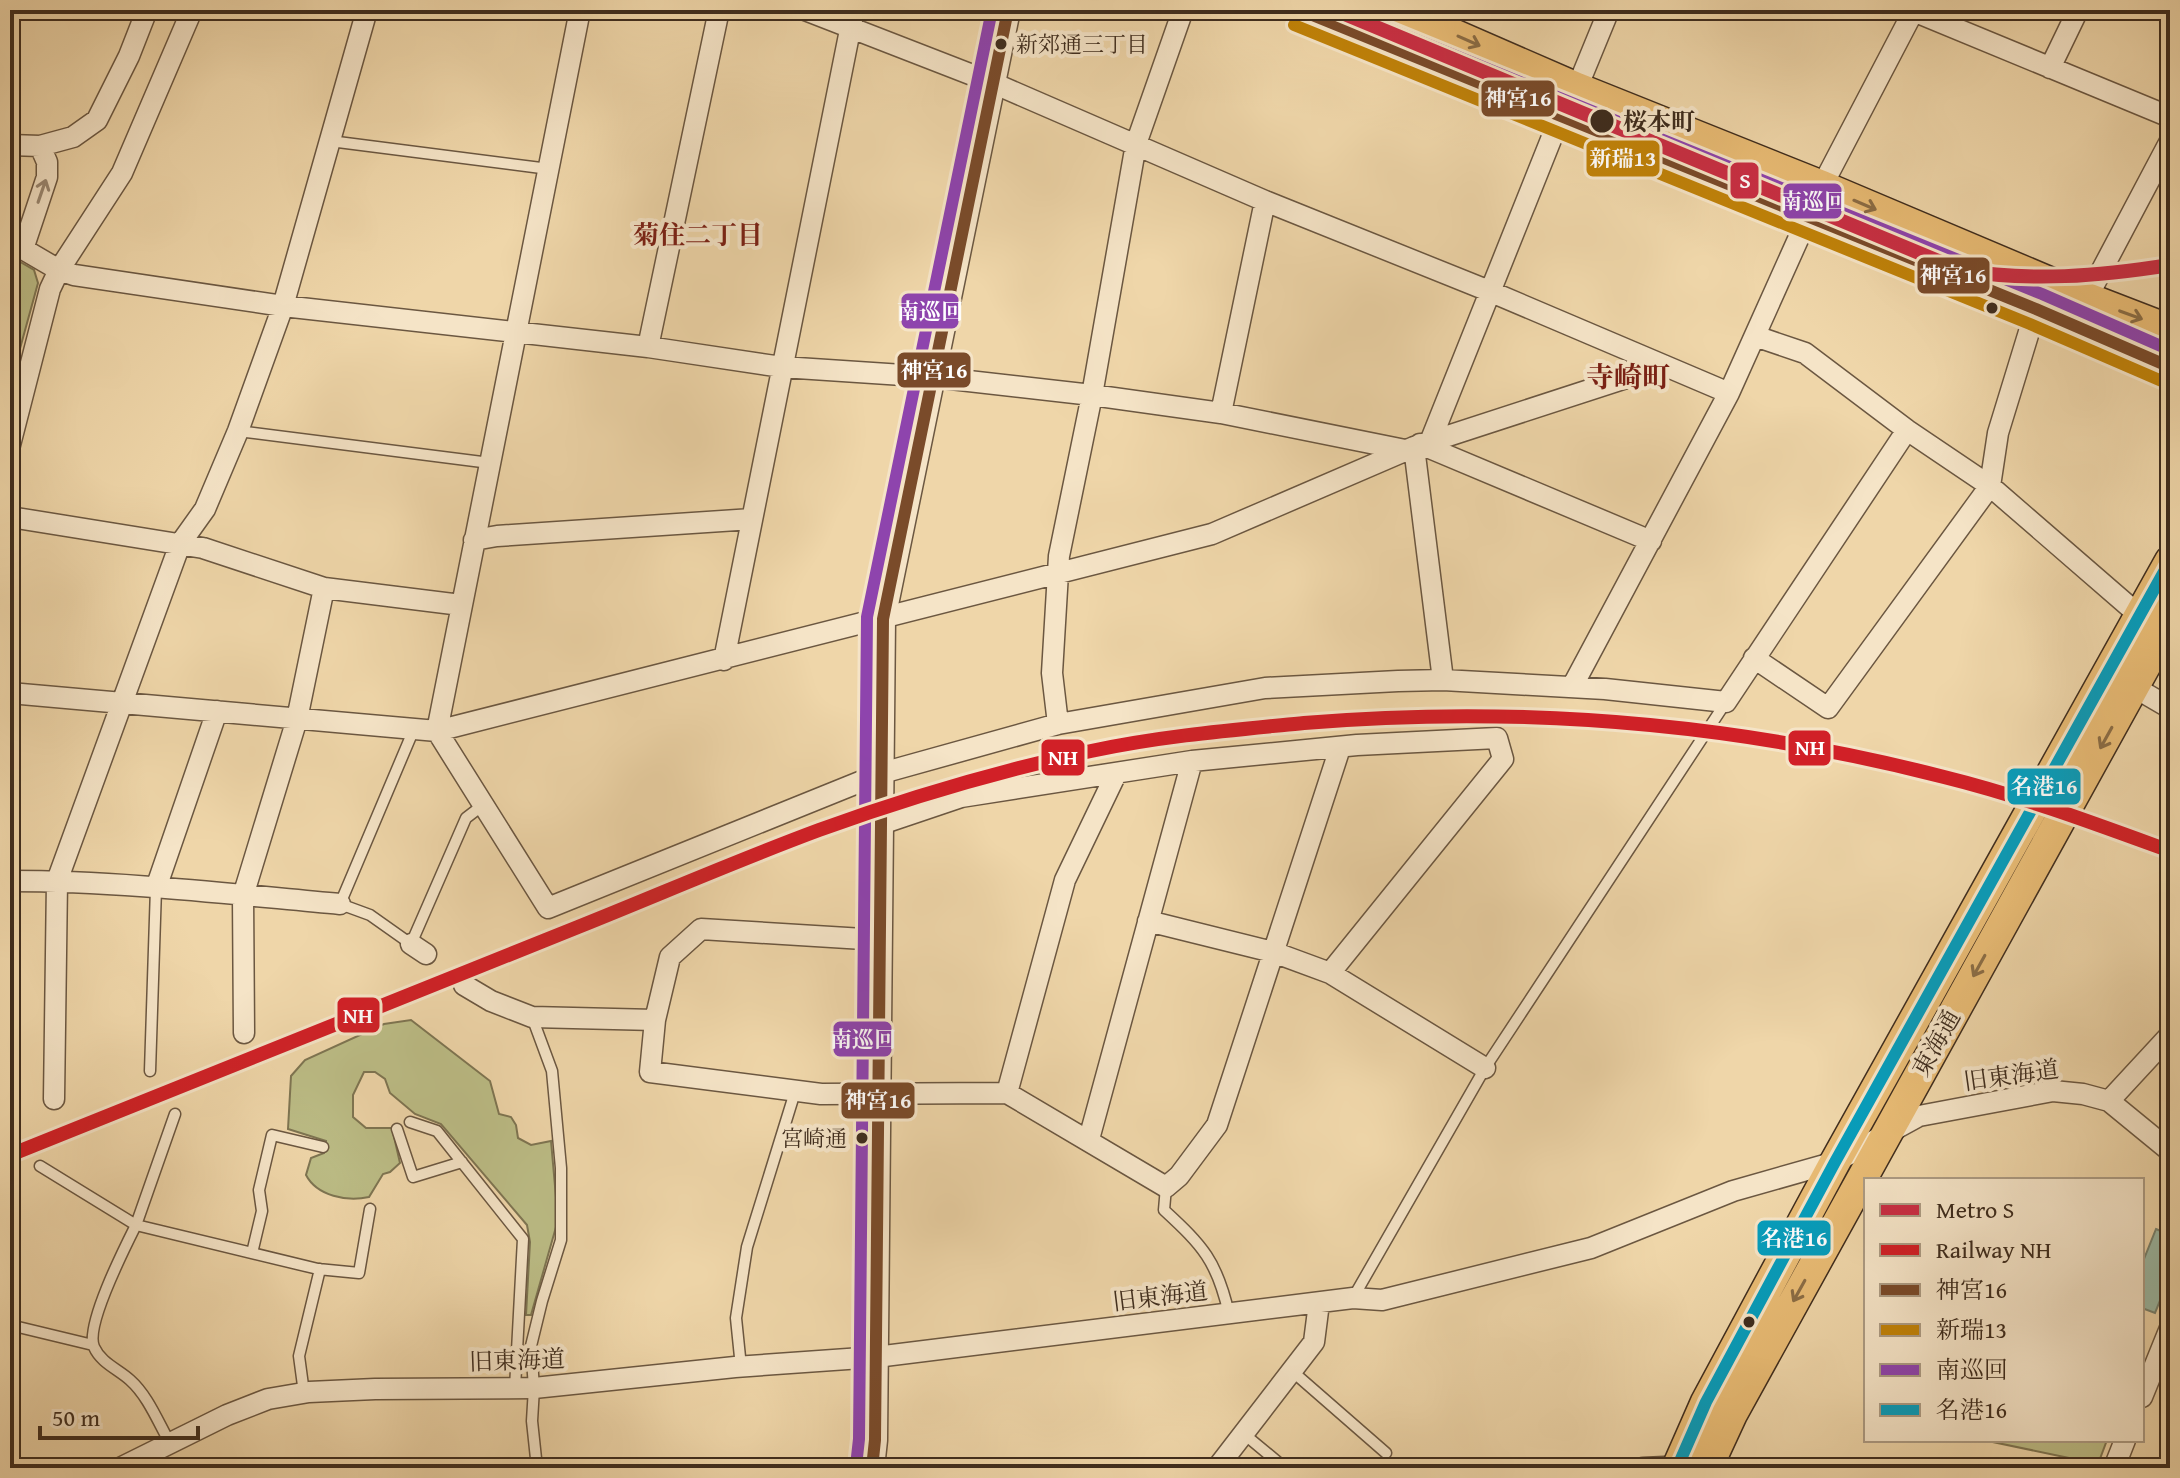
<svg xmlns="http://www.w3.org/2000/svg" width="2180" height="1478" font-family="'Gentium Book Plus','Noto Serif JP',serif">
<style>
.green{fill:#bcbd86;stroke:#7e7552;stroke-width:2}
.water{fill:#9ab9a5;stroke:#76816f;stroke-width:2}
.lines{fill:none;stroke-linecap:round;stroke-linejoin:round}
.service-casing{stroke:#6b5741;stroke-width:13}
.minor-casing{stroke:#6b5741;stroke-width:23}
.tertiary-casing{stroke:#6b5741;stroke-width:27}
.primary-casing{stroke:#3f2d1e;stroke-width:33}
.service{stroke:#f5e4c7;stroke-width:10}
.minor{stroke:#f5e4c7;stroke-width:20}
.tertiary{stroke:#f5e4c7;stroke-width:24}
.primary{stroke:#e8bb74;stroke-width:30}
.bus-1-casing{stroke:#f5e4c7;stroke-width:18}
.bus-2-casing{stroke:#f5e4c7;stroke-width:18}
.bus-3-casing{stroke:#f5e4c7;stroke-width:18}
.bus-4-casing{stroke:#f5e4c7;stroke-width:18}
.bus-1{stroke:#7a4b2a;stroke-width:12}
.bus-2{stroke:#c08209;stroke-width:12}
.bus-3{stroke:#8e44ad;stroke-width:12}
.bus-4{stroke:#069dbc;stroke-width:12}
.rail-1-casing{stroke:#f5e4c7;stroke-width:20}
.rail-1{stroke:#d12027;stroke-width:14}
.metro-1-casing{stroke:#f5e4c7;stroke-width:20}
.metro-1{stroke:#c92f44;stroke-width:14}
.oneway{stroke:#8b6d45}
.oneway2{stroke:#9a8872}
.bus-dot{fill:#3f2d1e;stroke:#f5e4c7;stroke-width:3}
.labels{text-anchor:middle;dominant-baseline:central;stroke-width:8;stroke-linejoin:round;paint-order:stroke}
.bus-label{font-size:22px;fill:#3f2d1e;stroke:#f5e4c7;text-anchor:start}
.stop-label{font-size:24px;font-weight:bold;fill:#3f2d1e;stroke:#f5e4c7;text-anchor:start}
.street-label{font-size:24px;fill:#3f2d1e;stroke:#f5e4c7}
.neighbourhood-label{font-size:26px;font-weight:bold;fill:#7a1f14;stroke:#f5e4c7}
.quarter-label{font-size:28px;font-weight:bold;fill:#7a1f14;stroke:#f5e4c7}
.line-badge{stroke:#f5e4c7;stroke-width:3}
.badge-label{font-size:22px;text-anchor:middle;font-weight:bold;fill:#fff}
</style>
<rect width="100%" height="100%" fill="#efd6a9"/>
<filter id="stains"><feTurbulence type="fractalNoise" baseFrequency=".0025" numOctaves="4"/><feColorMatrix values="0 0 0 0 .2 0 0 0 0 .09 0 0 0 0 .02 0 0 0 .5 -.17"/></filter>
<radialGradient id="worn" r=".72"><stop offset=".6" stop-color="#630" stop-opacity="0"/><stop offset="1" stop-color="#630" stop-opacity=".3"/></radialGradient>
<path class="green" d="M10 256 34 270 38 283 10 385Z
M411 1020 490 1081 499 1114 511 1117 516 1125 518 1138 531 1145 551 1141 558 1220 531 1315H526L530 1242 527 1225 441 1124 415 1114 390 1093 385 1079 375 1072H364L353 1095V1117L366 1128H392L400 1163 390 1172 383 1174 369 1197C347 1202 317 1196 306 1175L311 1158 324 1153 326 1141 288 1129 291 1076 305 1060 384 1024Z
M1983 1440H2107L2098 1464Z"/>
<path class="water" d="M2156 1229 2170 1235V1276L2155 1313 2142 1308V1264Z"/>
<g class="lines">
<defs>
<path id="service" d="M330 141 549 169
M238 431 490 463
M414 729 340 904 370 915 411 944 466 818 483 805
M532 1017 552 1071 561 1168V1240L542 1301 531 1346 534 1388 532 1421 537 1468
M150 1071 156 888
M175 1114 136 1225 318 1269 359 1273 370 1209
M410 1122 437 1131 523 1239 515 1388
M397 1129 413 1177 462 1162
M40 1166 136 1225C125 1247 85 1326 94 1347 101 1363 118 1369 130 1380 148 1396 158 1422 170 1443
M1166 1187 1164 1210C1203 1246 1217 1261 1229 1314
M252 1253 262 1211 259 1190 272 1135 323 1147
M1353 1298 1485 1068 1726 702
M10 1325 93 1345
M741 1367 736 1318 747 1247 795 1092
M1292 1371 1386 1453
M304 1393 299 1356 320 1269
M1244 1434 1285 1468"/>
<path id="minor" d="M580 10 437 731 548 908 882 773 1058 724 1265 688 1398 681 1443 680 1605 689 1726 702 1907 430
M805 10 993 83 1265 201 1489 291 1729 393
M1911 10 2170 117
M2050 68 2078 10
M1577 88 1609 10
M10 145 40 146 73 137 97 120 129 56 147 10
M40 146 47 162V177L23 249 59 270 74 275 283 306 648 347 782 367 933 377 1092 395 1221 413 1405 450
M2087 298 2170 141
M1755 336 1805 353 1907 430 1990 486 2140 616
M648 347 719 10
M1221 413 1265 201
M1430 442 1560 117
M1420 444 1651 541
M10 445 50 289 59 270 122 173 192 10
M1414 447 1443 680
M10 517 203 548 324 588 461 605
M474 540 497 536 752 519
M1754 658 1828 708 1990 486 1998 433 2036 309
M724 660 854 10
M1572 687 1729 393 1822 186 1914 10
M2134 687 2170 708
M10 693 437 731 1212 534 1414 447 1663 366
M1058 724 1052 673 1059 556 1092 395 1136 144 1183 10
M881 824 961 797 1192 761 1357 745 1497 738 1503 759 1330 973
M10 881C120 881 230 894 340 904
M156 888 217 711
M1148 921 1273 952 1330 973 1485 1068
M411 944 426 954
M464 985 491 1001 532 1017 655 1020 650 1072 821 1094 1007 1093 1166 1187 1179 1176 1217 1125 1340 748
M655 1020 670 957 701 929 880 940
M244 1033 243 896 297 719 324 588
M1007 1093 1065 880 1116 774
M54 1099 57 881 180 544 205 509 238 431 283 306 367 10
M2109 1101 2170 1035
M1089 1139 1192 761
M2142 1397 2170 1328
M120 1468 227 1415 268 1399 309 1392 375 1389 534 1388 735 1367 876 1357 1353 1298 1382 1300 1591 1248 1733 1191 1835 1162 1919 1116 2053 1091 2083 1094 2109 1101 2170 1151
M1217 1468 1314 1342 1319 1303
M1643 1468 1708 1465 1728 1468
M2114 1468 2125 1440"/>
<path id="tertiary" d="M872 1468 875 1440 883 619 1008 10"/>
<path id="primary" d="M1300 10 2036 309 2170 367
M1398 10 1577 88 1822 186 2087 298 2170 330
M1677 1468 1706 1402 1835 1162 2170 561
M1707 1468 1732 1414 2170 621"/>
</defs>
<use href="#service" class="service-casing"/>
<use href="#minor" class="minor-casing"/>
<use href="#tertiary" class="tertiary-casing"/>
<use href="#primary" class="primary-casing"/>
<use href="#service" class="service"/>
<use href="#minor" class="minor"/>
<use href="#tertiary" class="tertiary"/>
<use href="#primary" class="primary"/>
<defs>
<path id="bus-1" d="M1300 10 2036 309 2170 367
M872 1468 875 1440 883 619 1008 10"/>
<path id="bus-2" d="M1294 25 2030 324 2164 382"/>
<path id="bus-3" d="M1343 10 2042 294 2170 350
M856 1466 859 1439 867 617 992 10"/>
<path id="bus-4" d="M1677 1468 1706 1402 1835 1162 2170 561"/>
</defs>
<use href="#bus-1" class="bus-1-casing"/>
<use href="#bus-2" class="bus-2-casing"/>
<use href="#bus-3" class="bus-3-casing"/>
<use href="#bus-4" class="bus-4-casing"/>
<use href="#bus-1" class="bus-1"/>
<use href="#bus-2" class="bus-2"/>
<use href="#bus-3" class="bus-3"/>
<use href="#bus-4" class="bus-4"/>
<defs>
<path id="rail-1" d="M10 1155C199 1079 388 1003 578 927 658 895 738 860 819 830 907 798 999 771 1091 751 1161 736 1233 730 1304 723 1519 705 1735 723 1944 777 2021 796 2096 824 2170 851"/>
</defs>
<use href="#rail-1" class="rail-1-casing"/>
<use href="#rail-1" class="rail-1"/>
<defs>
<path id="metro-1" d="M1335 10 1960 270C2031 282 2099 276 2170 265"/>
</defs>
<use href="#metro-1" class="metro-1-casing"/>
<use href="#metro-1" class="metro-1"/>
</g>
<defs><path id="oneway-shaft" d="M-6 0H5M1.5-3L5.5 0L1.5 3" fill="none" stroke-width="1.6" stroke-linecap="round" stroke-linejoin="round" transform="scale(2)"/></defs>
<g class="oneway">
<use href="#oneway-shaft" transform="translate(1469 41) rotate(24)"/>
<use href="#oneway-shaft" transform="translate(1865 205) rotate(23)"/>
<use href="#oneway-shaft" transform="translate(2131 315) rotate(20)"/>
<use href="#oneway-shaft" transform="translate(2106 738) rotate(119)"/>
<use href="#oneway-shaft" transform="translate(1979 966) rotate(119)"/>
<use href="#oneway-shaft" transform="translate(1799 1291) rotate(119)"/>
</g>
<use class="oneway2" href="#oneway-shaft" transform="translate(42 191) rotate(-71)"/>
<g class="bus-dot">
<circle cx="1001" cy="44" r="7"/>
<circle cx="1602" cy="121" r="13"/>
<circle cx="1992" cy="308" r="7"/>
<circle cx="862" cy="1138" r="7"/>
<circle cx="1749" cy="1322" r="7"/>
</g>
<g class="labels">
<g class="bus-label">
<text x="1016" y="44">新郊通三丁目</text>
<text x="847" y="1138" text-anchor="end">宮崎通</text>
</g>
<g class="stop-label">
<text x="1623" y="121">桜本町</text>
</g>
<g class="street-label">
<text transform="translate(1936 1043) rotate(-61)">東海通</text>
<text transform="translate(2011 1075) rotate(-8)">旧東海道</text>
<text transform="translate(1160 1296) rotate(-7)">旧東海道</text>
<text transform="translate(517 1360) rotate(-2)">旧東海道</text>
</g>
<g class="neighbourhood-label">
<text x="698" y="234">菊住二丁目</text>
</g>
<g class="quarter-label">
<text x="1628" y="376">寺崎町</text>
</g>
</g>
<g class="line-badge">
<rect x="1480" y="79" width="76" height="39" rx="8" fill="#7a4b2a"/>
<rect x="1585" y="139" width="76" height="39" rx="8" fill="#c08209"/>
<rect x="1729" y="161" width="31" height="39" rx="8" fill="#c92f44"/>
<rect x="1782" y="182" width="61" height="38" rx="8" fill="#8e44ad"/>
<rect x="1916" y="256" width="75" height="39" rx="8" fill="#7a4b2a"/>
<rect x="900" y="292" width="60" height="38" rx="8" fill="#8e44ad"/>
<rect x="896" y="351" width="76" height="38" rx="8" fill="#7a4b2a"/>
<rect x="1787" y="729" width="45" height="38" rx="8" fill="#d12027"/>
<rect x="1040" y="738" width="46" height="39" rx="8" fill="#d12027"/>
<rect x="2006" y="767" width="76" height="39" rx="8" fill="#069dbc"/>
<rect x="336" y="996" width="45" height="38" rx="8" fill="#d12027"/>
<rect x="832" y="1020" width="61" height="38" rx="8" fill="#8e44ad"/>
<rect x="840" y="1081" width="76" height="39" rx="8" fill="#7a4b2a"/>
<rect x="1756" y="1219" width="76" height="38" rx="8" fill="#069dbc"/>
</g>
<g class="badge-label">
<text x="1518" y="106">神宮16</text>
<text x="1623" y="166">新瑞13</text>
<text x="1745" y="188">S</text>
<text x="1813" y="209">南巡回</text>
<text x="1953" y="283">神宮16</text>
<text x="930" y="319">南巡回</text>
<text x="934" y="378">神宮16</text>
<text x="1810" y="755">NH</text>
<text x="1063" y="765">NH</text>
<text x="2044" y="794">名港16</text>
<text x="358" y="1023">NH</text>
<text x="863" y="1047">南巡回</text>
<text x="878" y="1108">神宮16</text>
<text x="1794" y="1246">名港16</text>
</g>
<rect width="2180" height="1478" fill="none" stroke="#efd6a9" stroke-width="40"/>
<rect x="12" y="12" width="2156" height="1454" fill="none" stroke="#3f2d1e" stroke-width="4"/>
<rect x="20" y="20" width="2140" height="1438" fill="none" stroke="#3f2d1e" stroke-width="2"/>
<rect x="1864" y="1178" width="280" height="264" fill="#f5e4c7" stroke="#ac9b83" stroke-width="2"/>
<rect x="1880" y="1204" width="40" height="12" fill="#c92f44" stroke="#ac9b83" stroke-width="2"/>
<text x="1936" y="1218" font-size="24" fill="#3f2d1e">Metro S</text>
<rect x="1880" y="1244" width="40" height="12" fill="#d12027" stroke="#ac9b83" stroke-width="2"/>
<text x="1936" y="1258" font-size="24" fill="#3f2d1e">Railway NH</text>
<rect x="1880" y="1284" width="40" height="12" fill="#7a4b2a" stroke="#ac9b83" stroke-width="2"/>
<text x="1936" y="1298" font-size="24" fill="#3f2d1e">神宮16</text>
<rect x="1880" y="1324" width="40" height="12" fill="#c08209" stroke="#ac9b83" stroke-width="2"/>
<text x="1936" y="1338" font-size="24" fill="#3f2d1e">新瑞13</text>
<rect x="1880" y="1364" width="40" height="12" fill="#8e44ad" stroke="#ac9b83" stroke-width="2"/>
<text x="1936" y="1378" font-size="24" fill="#3f2d1e">南巡回</text>
<rect x="1880" y="1404" width="40" height="12" fill="#069dbc" stroke="#ac9b83" stroke-width="2"/>
<text x="1936" y="1418" font-size="24" fill="#3f2d1e">名港16</text>
<path d="M40 1426v12h158v-12" fill="none" stroke="#3f2d1e" stroke-width="4"/>
<text x="52" y="1426" font-size="24" fill="#3f2d1e" stroke="#f5e4c7" stroke-width="6" paint-order="stroke">50 m</text>
<rect width="100%" height="100%" filter="url(#stains)"/>
<rect width="100%" height="100%" fill="url(#worn)"/>
</svg>
